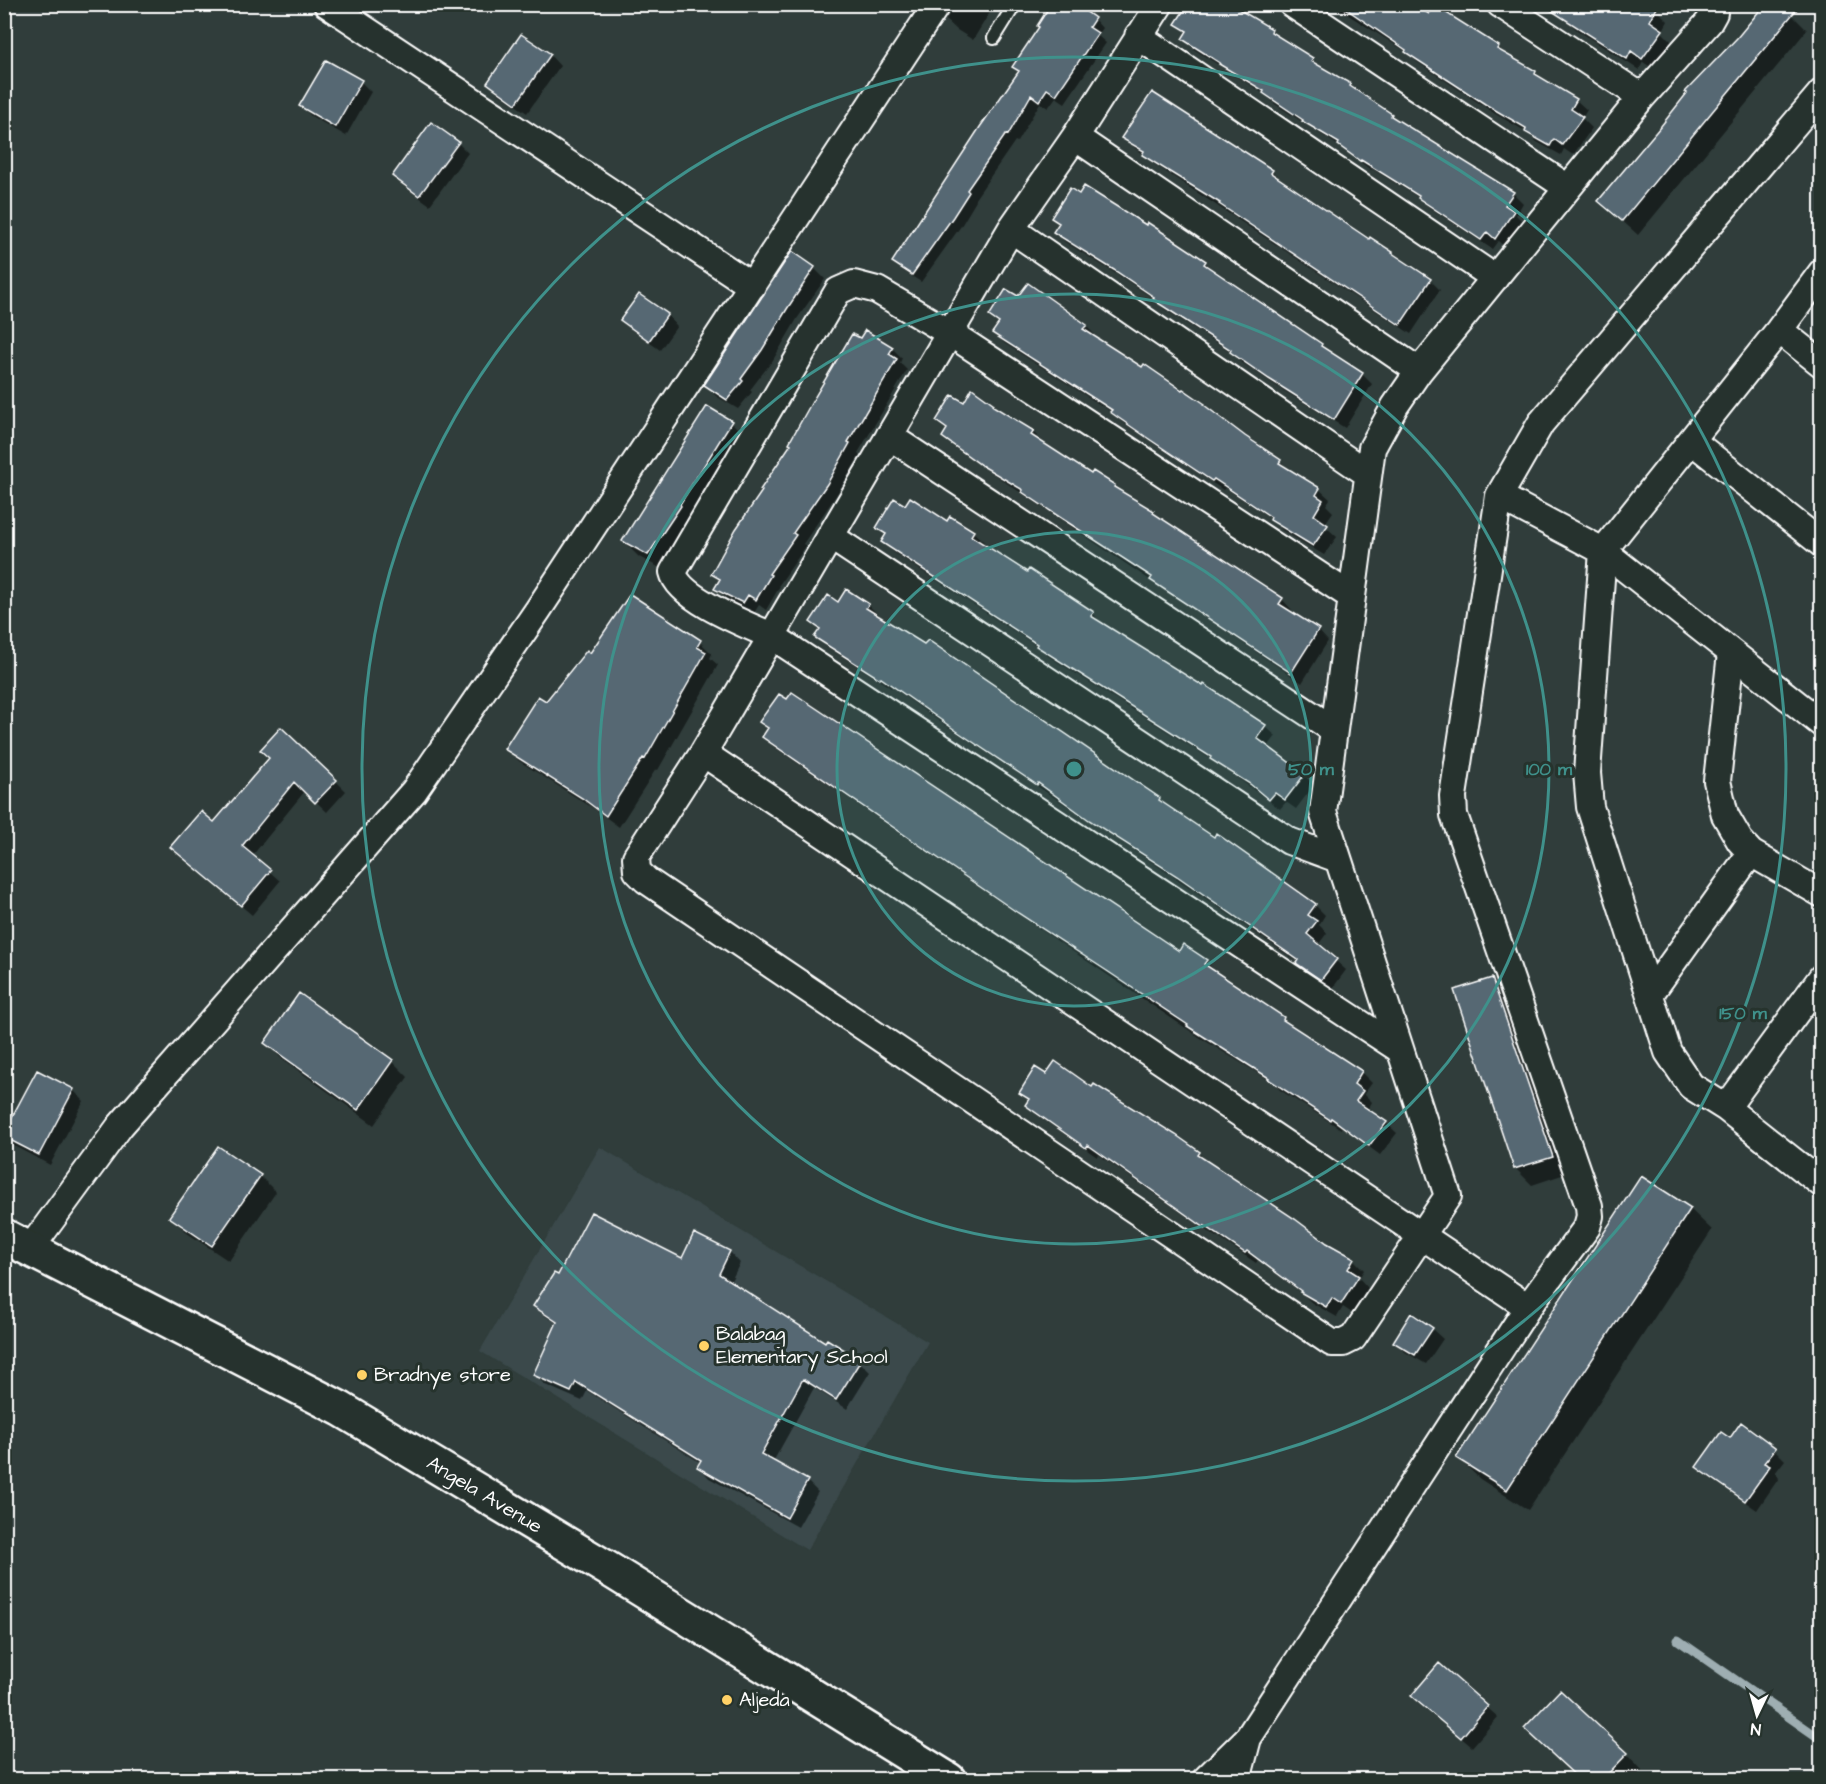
<svg xmlns="http://www.w3.org/2000/svg" width="1826" height="1784" font-family="'Architects Daughter',sans-serif">
<style>
.built{fill:#3b4a4c}
.shadow{fill:#0007}
.lines{fill:none;stroke-linecap:round;stroke-linejoin:round}
.stream{stroke:#9eaeb2;stroke-width:9}
.building{fill:#566773;stroke:#fff;stroke-width:1.5}
.lane-casing{stroke:#fff;stroke-width:16}
.street-casing{stroke:#fff;stroke-width:30}
.secondary-casing{stroke:#fff;stroke-width:38}
.lane{stroke:#26332d;stroke-width:12}
.street{stroke:#26332d;stroke-width:26}
.secondary{stroke:#26332d;stroke-width:33}
.ring{fill:none;stroke:#3f918b;stroke-width:3}
.poi-dot{fill:#ffd166;stroke:#26332d;stroke-width:2}
.labels{text-anchor:middle;dominant-baseline:central;stroke-width:6;stroke-linejoin:round;paint-order:stroke}
.poi-label{font-size:20px;fill:#fff;stroke:#26332d;text-anchor:start}
.street-label{font-size:20px;fill:#fff;stroke:#26332d}
.centre{fill:#3f918b;stroke:#26332d;stroke-width:3}
.ring-label{font-size:18px;text-anchor:middle;font-weight:bold;fill:#3f918b;stroke:#26332d;stroke-width:6;stroke-linejoin:round;paint-order:stroke}
</style>
<rect width="100%" height="100%" fill="#303d3b"/>
<filter id="ink" filterUnits="userSpaceOnUse"><feTurbulence type="fractalNoise" baseFrequency=".0167" numOctaves="2"/><feDisplacementMap in="SourceGraphic" scale="12" xChannelSelector="R" yChannelSelector="G"/><feConvolveMatrix kernelMatrix="1 2 1 2 8 2 1 2 1" color-interpolation-filters="sRGB"/></filter>
<g filter="url(#ink)">
<path class="built" d="M600 1147 928 1342 807 1550 480 1351Z"/>
<path class="shadow" d="M953 4H995L973 40 957 30 946 20Z
M1227 4 1271 31 1282 41 1312 59 1321 68 1350 85 1398 122 1513 193 1523 203 1516 215 1524 223 1506 248 1498 241 1492 249 1430 208 1421 199 1372 169 1371 170 1342 148 1275 104 1266 95 1195 50 1184 39 1188 34 1177 23Z
M1331 4H1432L1498 47 1507 56 1535 72 1544 81 1576 100 1587 110 1582 118 1592 128 1573 155 1564 149 1561 155 1537 142 1527 132 1497 115 1417 62 1408 53Z
M1648 4 1656 9 1668 21 1662 32 1673 43 1655 70 1643 62 1639 70 1577 30 1564 18Z
M1792 15 1807 30 1638 235 1600 201Z
M1094 19 1102 28 1097 35 1106 43 1065 103 1056 97 1048 108 1040 103 1017 142 1015 141 975 199 976 201 961 226 921 282 902 270 894 261 1020 72 1014 67Z
M550 55 560 66 527 113 499 94 489 83Z
M361 82 371 92 346 136 311 116 301 106Z
M1123 138 1272 171 1282 181 1370 241 1371 239 1392 253 1430 280 1440 290 1411 334 1154 164Z
M458 143 468 153 430 205 405 187 394 176Z
M1053 217 1146 227 1148 224 1205 262 1215 273 1322 345 1330 354 1362 374 1372 384 1345 428 1281 389 1241 362 1234 354 1164 309 1154 299 1126 280 1065 242 1055 232 1060 225Z
M793 253 814 268 825 279 797 319 773 360 750 390 752 392 738 409 716 396 706 385Z
M667 315 677 326 660 350 632 330 622 320Z
M991 315 1086 326 1096 336 1094 338 1204 405 1212 413 1279 461 1276 470 1281 462 1291 472 1319 489 1330 499 1326 505 1333 512 1324 525 1337 537 1324 555 1282 530 1272 519 1225 488 1223 490 1122 422 1113 413 1004 343 994 333 1000 324Z
M860 340 892 348 902 358 900 363 907 370 858 453 860 455 837 494 803 544 806 546 779 585 780 586 766 610 759 605 754 613 727 599 716 589 720 581 713 573Z
M964 405H993L1001 413 1033 432 1043 442 1042 444 1091 476 1093 473 1121 493 1282 599 1292 610 1290 613 1318 630 1328 641 1302 683 955 448 944 437 948 431 938 421Z
M731 422 747 438 664 570 639 557 623 541Z
M906 507 973 532 984 542 982 545 1093 613 1102 625 1265 726 1276 736 1267 748 1304 775 1314 785 1296 809 1286 802 1280 809 1217 763 1048 656 1040 648 893 552 883 541 886 536 878 527Z
M846 591 868 605 879 615 878 617 1159 800 1167 807 1315 905 1325 915 1319 925 1327 933 1318 945 1346 970 1332 989 1308 973 1298 962 1189 887 930 715 892 687 891 688 827 647 816 637 821 631 812 622 838 604Z
M700 642 712 654 710 658 718 665 658 770 656 769 619 827 596 810 519 761 506 749 590 655Z
M793 694 1179 953 1206 961 1216 972 1215 973 1361 1072 1372 1083 1364 1094 1372 1102 1367 1111 1386 1123 1397 1133 1380 1155 1342 1127 1341 1129 1280 1090 1274 1083 1199 1037 1031 923 774 747 764 737 769 729 761 722 787 702Z
M270 758 336 781 346 791 327 812 305 791 252 856 280 881 252 915 183 857 215 825Z
M1492 979 1508 995 1568 1173 1532 1185 1516 1169 1456 991Z
M299 995 392 1061 408 1077 374 1125 281 1058 265 1042Z
M37 1072 74 1091 84 1101 50 1165 14 1146 4 1136Z
M1046 1076 1093 1089 1175 1136 1199 1153 1210 1164 1326 1245 1353 1259 1364 1270 1359 1278 1368 1288 1352 1313 1343 1307 1337 1317 1312 1303 1303 1294 1258 1260 1256 1263 1216 1236V1237L1099 1155 1097 1157 1037 1115 1027 1105 1029 1101 1021 1093Z
M260 1176 276 1192 229 1261 187 1233 171 1217Z
M1642 1178 1690 1209 1712 1230 1528 1510 1480 1479 1458 1458Z
M695 1235 730 1252 740 1263 730 1283 826 1344 827 1341 860 1362 870 1372 847 1409 814 1388 773 1462 807 1481 818 1492 798 1527 709 1478 699 1467 701 1463 587 1391 582 1401 545 1385 535 1375 558 1324 545 1316 535 1306 559 1277 682 1260Z
M1432 1329 1443 1339 1426 1364 1405 1352 1395 1342Z
M1730 1440 1775 1450 1785 1460 1775 1473 1779 1478 1757 1510 1709 1477 1698 1467Z
M1439 1666 1498 1717 1472 1747 1424 1706Z
M1542 1744 1627 1754 1642 1770 1633 1780H1580Z"/>
<g class="lines">
<path class="stream" d="M1678 1640 1822 1740"/>
</g>
<path class="building" d="M1051 4H1075L1095 18 1089 27 1098 33 1056 95 1047 89 1039 101 1031 95 1008 135 1006 134 967 190 969 192 953 217 912 275 892 262 980 127 1019 71 1012 67 1039 27 1037 26Z
M1188 4H1230L1272 29 1271 32 1313 58 1311 61 1351 84 1350 86 1392 114 1391 116 1514 192 1505 205 1514 211 1495 239 1487 232 1481 240 1418 198 1419 196 1361 160 1360 161 1338 145 1339 143 1302 121 1303 120 1263 93 1264 91 1219 64 1220 63 1182 39 1187 31 1175 24Z
M1339 4H1413L1429 14 1434 5 1499 46 1497 49 1536 71 1535 74 1577 99 1571 109 1583 117 1562 145 1554 139 1550 146 1525 132 1526 128 1485 104 1405 52 1406 50Z
M1541 4H1659L1650 21 1663 30 1642 59 1631 51 1627 59Z
M1765 4H1801L1622 221 1598 201 1661 126 1687 93 1685 92 1737 38Z
M521 34 551 54 516 104 487 83Z
M326 60 362 80 335 127 299 106Z
M1152 92 1273 170 1271 173 1369 239 1370 237 1393 252 1392 253 1431 279 1400 325 1219 204 1220 203 1142 155 1144 151 1121 138Z
M431 122 459 142 419 196 392 176Z
M1084 186 1146 225 1147 222 1206 261 1204 264 1322 344 1321 346 1363 373 1334 420 1269 379 1230 352 1231 350 1152 299 1154 297 1114 270 1053 232 1059 223 1051 218 1070 188 1079 194Z
M792 251 815 267 787 309 762 350 741 379 743 381 727 400 704 385Z
M1028 283 1087 325 1083 329 1142 367 1144 364 1182 390 1183 389 1205 404 1204 405 1245 436 1281 460 1279 463 1320 488 1316 495 1323 500 1314 515 1328 525 1313 546 1270 520 1271 517 1214 479 1212 481 1149 439 1110 412 1112 410 992 333 999 323 989 316 1006 289 1018 296Z
M639 294 668 314 649 341 620 320Z
M865 330 893 347 889 354 897 359 848 442 850 443 827 484 793 533 796 535 769 574 771 575 756 600 748 595 743 603 714 589 720 579 711 574 736 529 762 491 760 490 791 444 789 443 813 400 852 334 860 338Z
M972 388 994 404 993 406 1034 431 1031 435 1091 474 1093 471 1115 485 1114 487 1154 511 1153 513 1283 598 1279 604 1319 629 1291 673 1150 580 1152 577 1061 518 1022 492 1023 490 981 465 942 437 947 429 936 421 952 395 964 402Z
M707 406 732 421 680 504 681 506 648 555 622 541Z
M910 497 947 521 950 516 974 531 971 536 1027 572 1029 569 1094 612 1091 616 1203 686 1204 684 1266 725 1257 738 1305 774 1285 800 1275 793 1269 800 1250 784 1210 759 1211 757 1036 646 1037 644 881 542 886 534 876 528 894 498 905 505Z
M846 589 869 604 866 608 924 644 928 640 1160 798 1159 800 1214 837 1216 833 1316 904 1308 915 1317 921 1307 934 1337 959 1321 980 1296 963 1298 960 1177 876 1089 820 1038 783 1037 785 958 732 881 678 880 679 814 637 820 629 810 622 828 595 838 602Z
M630 594 701 640 697 647 706 652 645 759 643 758 606 816 582 798 504 749 538 696 546 701 587 650 590 653Z
M792 692 1179 951 1183 944 1207 960 1204 964 1284 1017 1283 1020 1362 1071 1354 1084 1363 1091 1356 1101 1387 1122 1369 1146 1331 1118 1330 1120 1268 1079 1269 1078 1187 1026 1188 1025 1107 971 1018 913 762 737 768 728 759 722 779 694 787 699Z
M281 727 337 780 315 803 294 782 242 846 271 870 241 906 170 847 201 811 214 822 269 758 260 750Z
M1492 978 1553 1157 1514 1169 1454 990Z
M299 993 393 1060 358 1110 264 1043Z
M1055 1061 1092 1087 1094 1084 1176 1135 1200 1152 1198 1155 1295 1219 1327 1243 1354 1258 1348 1269 1359 1276 1341 1304 1332 1298 1326 1307 1300 1292 1301 1291 1247 1251 1245 1253 1205 1226V1228L1088 1145 1086 1148 1025 1105 1029 1099 1019 1093 1035 1067 1046 1074Z
M37 1070 74 1089 39 1155 4 1137V1132Z
M218 1146 261 1175 212 1246 169 1217Z
M1641 1176 1691 1208 1507 1490 1456 1458Z
M591 1212 682 1258 694 1233 730 1251 719 1274 825 1342 827 1339 861 1360 836 1400 803 1379 761 1454 808 1480 787 1518 697 1467 701 1460 576 1382 571 1392 533 1375 557 1322 533 1306 554 1273 558 1275Z
M1411 1313 1433 1328 1415 1355 1393 1342Z
M1741 1422 1776 1448 1764 1463 1770 1466 1745 1501 1696 1467 1721 1432 1730 1438Z
M1439 1663 1488 1706 1461 1738 1411 1696Z
M1560 1690 1628 1753 1603 1779H1579L1524 1728Z"/>
<g class="lines">
<defs>
<path id="lane" d="M994 38 1015 4"/>
<path id="street" d="M327 4 752 286
M1160 4 1075 137 1011 229 703 753 636 857 637 871 646 880 1332 1343H1343L1353 1338 1448 1196 1323 812 1372 448 1395 406 1419 371 1642 97 1709 22 1714 13V4
M1292 4 1568 188
M1500 4 1642 97
M1138 36 1495 278
M1075 137 1419 371
M1011 229 1368 474
M1822 272 1779 330 1603 551 1587 773 1590 807 1668 1052 1691 1086 1726 1108 1822 1184
M1779 330 1822 364
M889 436 1334 730
M1692 441 1822 544
M1499 496 1603 551 1822 724
M830 536 1289 841 1338 859
M1352 597 950 333 877 290 854 284 838 291 673 572C679 599 747 625 772 636L1399 1049
M1731 653 1717 781 1725 815 1740 841 1751 853 1822 894
M703 753 1528 1307
M1650 994 1751 853
M1726 1108 1822 977
M30 1249 120 1126 414 791 538 610 937 4
M1248 1738 1528 1307 1587 1227 1590 1216 1589 1206 1454 815 1453 796 1499 496 1541 423 1822 92
M1205 1780 1248 1738 1237 1780"/>
<g id="secondary">
<path id="s1" d="M4 1236 341 1409 610 1570 949 1780"/>
</g>
</defs>
<use href="#lane" class="lane-casing"/>
<use href="#street" class="street-casing"/>
<use href="#secondary" class="secondary-casing"/>
<use href="#lane" class="lane"/>
<use href="#street" class="street"/>
<use href="#secondary" class="secondary"/>
</g>
</g>
<circle cx="1074" cy="769" r="237" fill="#3f918b" fill-opacity=".12"/>
<g class="ring">
<circle cx="1074" cy="769" r="237"/>
<circle cx="1074" cy="769" r="475"/>
<circle cx="1074" cy="769" r="712"/>
</g>
<g class="poi-dot">
<circle cx="704" cy="1346" r="6"/>
<circle cx="362" cy="1375" r="6"/>
<circle cx="727" cy="1700" r="6"/>
</g>
<g class="labels">
<g class="poi-label">
<text x="716" y="1334">Balabag<tspan x="716" dy="23">Elementary School</tspan></text>
<text x="374" y="1375">Bradnye store</text>
<text x="739" y="1700">Aljeda</text>
</g>
<g class="street-label">
<text stroke="none"><textPath href="#s1" startOffset="546">Angela Avenue</textPath></text>
</g>
</g>
<circle cx="1074" cy="769" r="9" class="centre"/>
<g class="ring-label">
<text x="1311" y="775">50 m</text>
<text x="1549" y="775">100 m</text>
<text x="1743" y="1019">150 m</text>
</g>
<rect width="1826" height="1784" fill="none" stroke="#26332d" stroke-width="24"/>
<rect x="12" y="12" width="1802" height="1760" fill="none" stroke="#fff" stroke-width="2" filter="url(#ink)"/>
<g transform="translate(1757 1715) rotate(185)" stroke="#26332d" stroke-width="4.5" paint-order="stroke">
<path d="M0-4.5L10 22L0 15L-10 22Z" fill="#ffffff"/>
<text y="-9" font-size="16" font-weight="bold" text-anchor="middle" fill="#ffffff">N</text>
</g>
</svg>
